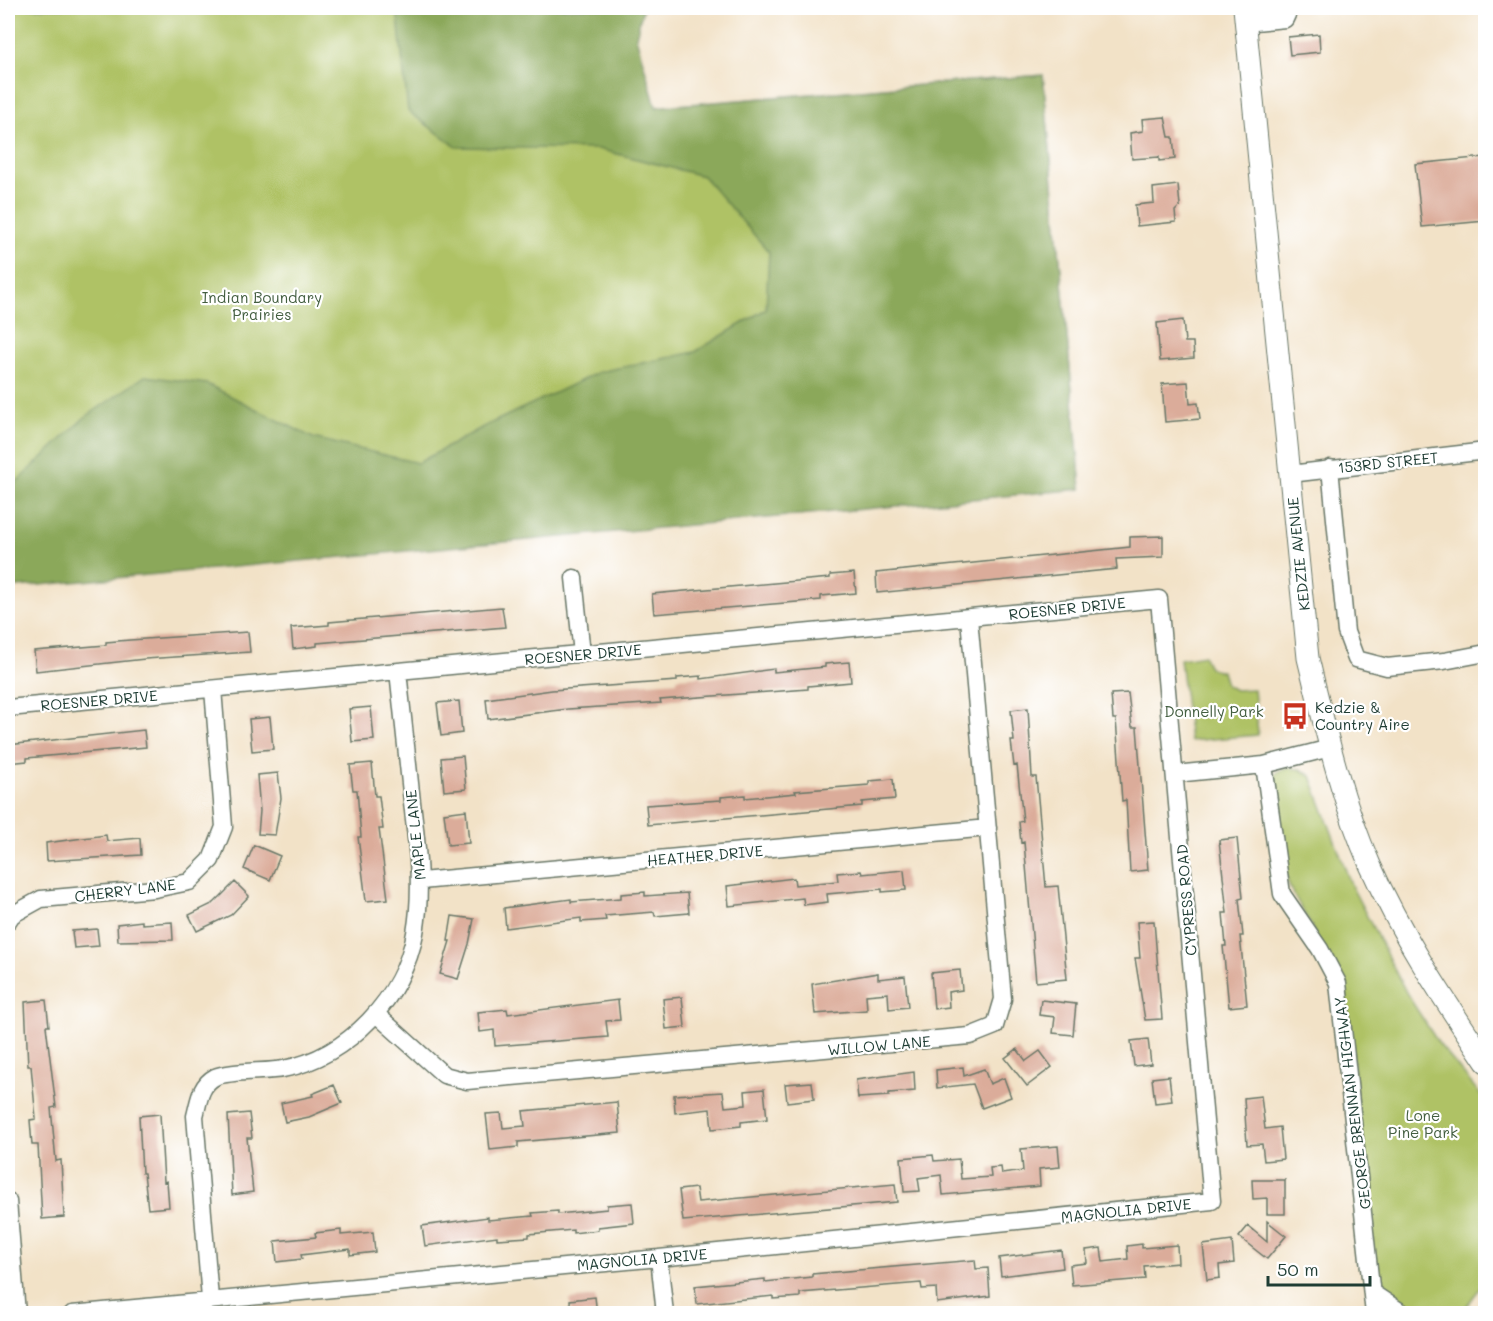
<svg xmlns="http://www.w3.org/2000/svg" width="1493" height="1321" font-family="Mali,sans-serif">
<style>
.green{fill:#afc265;stroke:#67804c;stroke-width:1.5}
.forest{fill:#8ba85a;stroke:#557247;stroke-width:1.5}
.building{fill:#dbac9a}
.lines{fill:none;stroke-linecap:round;stroke-linejoin:round}
.minor-casing{stroke:#697767;stroke-width:19}
.major-casing{stroke:#697767;stroke-width:23}
.minor{stroke:#fff;stroke-width:16}
.major{stroke:#fff;stroke-width:21}
.labels{text-anchor:middle;dominant-baseline:central;stroke-width:4.5;stroke-linejoin:round;paint-order:stroke}
.park-label{font-size:15px;fill:#435e40;stroke:#fff}
.street-label{font-size:15px;fill:#1f3d34;stroke:#fff}
.poi-label{font-size:15px;fill:#1f3d34;stroke:#fff;text-anchor:start}
</style>
<rect width="100%" height="100%" fill="#fff"/>
<filter id="ink" filterUnits="userSpaceOnUse"><feTurbulence type="fractalNoise" baseFrequency=".0167" numOctaves="2"/><feDisplacementMap in="SourceGraphic" scale="12" xChannelSelector="R" yChannelSelector="G"/><feConvolveMatrix kernelMatrix="1 2 1 2 8 2 1 2 1" color-interpolation-filters="sRGB"/></filter>
<filter id="wash" filterUnits="userSpaceOnUse"><feTurbulence type="fractalNoise" baseFrequency=".008" numOctaves="4" result="noise"/><feDisplacementMap in="SourceGraphic" scale="24" xChannelSelector="R" yChannelSelector="G"/><feGaussianBlur stdDeviation="1.35" result="paint"/><feColorMatrix in="noise" values="0 0 0 0 0 0 0 0 0 0 0 0 0 0 0 0 0 1.4 0 .05"/><feComposite in="paint" operator="in"/></filter>
<g filter="url(#wash)">
<rect width="100%" height="100%" fill="#f2e2c7"/>
<path class="green" d="M8 8H430L443 124 1043 75 1081 489 17 482 8 490Z
M1204 655C1207 667 1210 671 1222 671L1226 685 1235 690 1254 689 1258 735 1190 741 1180 659Z
M1289 768 1300 769 1311 776 1352 887 1407 994 1439 1044 1485 1100V1282L1461 1313H1377L1348 1009 1310 924 1290 888 1281 861 1273 778 1278 771Z"/>
<path class="forest" d="M397 8H643L636 37 656 107 1043 75 1081 489 8 588V490L84 418 145 376 207 384 313 438 418 463 485 426 599 372 695 352 766 309 769 252 703 176 598 149 457 147 408 111Z"/>
<g id="blocks">
<path class="building" d="M1319 34 1320 52 1290 55 1288 37Z
M1165 117 1169 137H1173L1175 159 1159 161V157L1132 159 1130 133 1143 131 1142 119Z
M1485 157V221L1422 227 1415 164Z
M1178 185 1180 206 1175 211 1176 222 1137 226 1135 205 1154 203 1153 188Z
M1183 320 1185 342H1193L1194 358 1160 361 1157 323Z
M1188 382 1190 404 1198 403 1200 419 1165 422 1162 384Z
M1163 536V557L1116 559 1117 569 877 593 876 573 1130 547V537Z
M854 573 856 593 821 596V600L654 614 652 594 830 578V575Z
M502 607 505 627 317 643V646L293 649 291 628 329 625V622Z
M248 632 250 652 145 659 36 671 34 651 106 645V642L130 640Z
M849 662 851 682 808 686V689L660 700 661 703 568 709 488 719 486 699 552 690 677 681V678L701 676V679L774 669V672L825 667V664Z
M1128 693 1132 727H1137L1148 870 1130 872 1126 800 1122 801 1116 719H1113L1111 694Z
M459 701 462 733 441 736 437 703Z
M371 707 374 740 352 742 349 709Z
M1028 708 1032 777H1036L1046 887 1058 886 1067 979 1036 982 1024 842 1021 843 1019 822 1023 821 1017 765 1014 766 1011 741H1014L1011 710Z
M270 717 273 749 252 751 249 719Z
M144 730 146 747 27 758V761L8 763V745Z
M463 756 466 789 444 791 441 758Z
M372 763 375 796H379L383 829H379L388 899 366 901 358 837H361L357 790H353L350 765Z
M278 773 281 798 275 835 258 834 260 811 257 775Z
M893 779 895 799 862 802V806L648 825 646 805 721 800V797L745 795V798L796 793 795 791 869 785V781Z
M466 810 469 843 448 845 444 813Z
M106 835 107 841 140 838 141 855 47 861 46 843Z
M1237 838 1243 898 1239 899 1243 936H1240L1247 1005 1229 1007 1223 946H1226L1223 913H1227L1219 840Z
M254 845 280 856 270 880 244 869Z
M904 870 906 890 882 892V889L827 894 828 902 804 905 803 898 729 906 727 886 794 878 795 885 838 881 837 873 861 871 862 874Z
M235 882 249 896 231 915 197 931 189 915 214 903Z
M645 892V896L687 893 689 913 655 916 654 912 605 916 606 920 581 922V918L506 928 504 908 571 899V902L621 898V894Z
M452 916 474 919 469 944 458 979 440 974 450 941H448Z
M142 921V924L172 922 173 940 118 941 117 924Z
M1154 921 1162 1019 1145 1020 1135 958H1140L1137 922Z
M97 929 99 946 74 948 72 931Z
M960 970 962 990 948 992 949 1007 934 1009 931 973Z
M878 973V979L905 976 908 1007 889 1009 888 993 866 995 867 1010 815 1014 812 984Z
M682 997 685 1027 666 1029 663 999Z
M46 1000 49 1026H46L56 1107 51 1108 56 1161 61 1160 64 1217 42 1219 38 1145H32L30 1120 36 1119 31 1066H28L25 1002Z
M618 1000 620 1020 606 1021 608 1037 495 1046 494 1030 480 1032 478 1012 507 1009 508 1014Z
M1041 1000 1076 1004 1073 1035 1053 1033 1055 1017 1039 1015Z
M1148 1039 1151 1064 1134 1066 1131 1041Z
M1017 1049 1026 1061 1040 1051 1052 1067 1027 1086 1005 1058Z
M963 1067 964 1076 984 1069 990 1084 1004 1078 1011 1097 982 1108 973 1084 937 1088 936 1070Z
M914 1072 915 1091 889 1093V1096L858 1098 856 1080Z
M1169 1076 1172 1101 1155 1103 1152 1078Z
M812 1082 814 1099 787 1102 785 1084Z
M334 1085 342 1103 309 1117 285 1122 281 1103 313 1096 312 1094Z
M764 1089 767 1119 741 1122V1126L712 1129 710 1109 675 1113 674 1095 723 1092 725 1107 746 1105 745 1091Z
M1261 1096 1265 1129 1280 1127 1283 1159 1264 1161 1262 1144 1247 1145 1244 1098Z
M617 1102 620 1133 518 1142V1147L490 1150 486 1114 501 1113 503 1128 525 1126 523 1111Z
M249 1113 252 1138H247L253 1192 232 1195 228 1115Z
M160 1114 164 1182 167 1181 169 1207 148 1209 144 1173H142L139 1116Z
M1058 1146 1060 1167 1039 1169 1040 1186 943 1195 941 1175 918 1178 920 1191 904 1192 901 1158 933 1155 934 1161 959 1159 961 1179 991 1177 990 1168 1001 1167 1002 1174 1023 1171 1021 1149Z
M1252 1180H1285V1214H1267V1198L1253 1199Z
M895 1184 897 1202 683 1221 679 1190 696 1188 698 1202Z
M632 1203 634 1223 598 1227V1230L573 1233V1230L529 1234V1237L497 1239V1236L425 1246 422 1226 488 1217V1220L533 1216 532 1213 558 1211V1214L607 1209V1205Z
M1267 1221 1286 1236 1267 1259 1239 1237 1248 1226 1267 1242Z
M341 1230V1235L373 1232 375 1252 350 1255V1249L301 1255 302 1259 277 1262 275 1241 316 1237 315 1233Z
M1232 1241 1234 1263 1219 1265 1220 1278 1207 1280 1203 1245Z
M1142 1244V1248L1177 1245 1178 1263 1144 1266 1145 1279 1072 1285 1070 1265 1087 1263 1086 1250 1101 1248 1103 1262 1128 1259 1127 1246Z
M1061 1250 1063 1268 1001 1276 999 1258Z
M975 1260 976 1269 988 1268 990 1296 937 1303 936 1288 922 1289 921 1283 800 1293V1297L773 1299V1296L697 1304 695 1286 765 1279V1282L812 1277V1274Z
M595 1297 597 1314H571L570 1300Z"/>
</g>
</g>
<g filter="url(#ink)">
<use href="#blocks" fill-opacity="0" stroke="#697767" stroke-width="1.5"/>
<g class="lines">
<defs>
<path id="minor" d="M1245 23 1285 19 1290 8
M1330 468 1346 632 1356 659 1387 667 1444 661 1486 653
M1290 474 1486 451
M574 578 582 654
M8 708 1159 599 1212 1201 659 1258 72 1314
M1264 765 1282 894 1320 949 1338 983 1374 1314
M1175 774 1264 765 1330 748
M421 881 988 828
M8 921 12 915 41 899 155 889 189 882 211 860 224 827 213 689
M376 1014 444 1075 467 1081 970 1036 995 1026 1003 999 969 618
M8 1201 17 1314
M659 1258 665 1314
M1374 1294 1404 1314
M210 1299 195 1116C199 1101 200 1085 215 1077 227 1071 268 1072 283 1069 348 1057 404 997 415 933 423 889 417 846 412 802 407 758 403 714 398 671"/>
<path id="major" d="M1244 8 1308 658C1325 728 1341 799 1370 865 1401 935 1443 998 1486 1062"/>
</defs>
<use href="#minor" class="minor-casing"/>
<use href="#major" class="major-casing"/>
<use href="#minor" class="minor"/>
<use href="#major" class="major"/>
</g>
</g>
<defs>
<symbol id="bus-bare" viewBox="-9 -9 18 18"><path d="M-5-6H5V4H4V6H2V4H-2V6H-4V4H-5ZM-3.5-4V0h7V-4ZM-3.5 1.2v1.5H-2V1.2ZM2 1.2v1.5H3.5V1.2Z" fill="#c8321e" stroke="#fff" stroke-width="2.5" paint-order="stroke"/></symbol>
</defs>
<g fill-rule="evenodd">
<use href="#bus-bare" x="1276" y="697" width="38" height="38"/>
</g>
<g class="labels">
<g class="park-label">
<text x="262" y="297">Indian Boundary<tspan x="262" dy="17">Prairies</tspan></text>
<text x="1214" y="711">Donnelly Park</text>
<text x="1423" y="1115">Lone<tspan x="1423" dy="17">Pine Park</tspan></text>
</g>
<g class="street-label">
<text transform="translate(1388 462) rotate(-6)">153RD STREET</text>
<text transform="translate(1298 554) rotate(-96)">KEDZIE AVENUE</text>
<text transform="translate(1067 608) rotate(-6)">ROESNER DRIVE</text>
<text transform="translate(583 654) rotate(-5)">ROESNER DRIVE</text>
<text transform="translate(99 700) rotate(-5)">ROESNER DRIVE</text>
<text transform="translate(415 835) rotate(-96)">MAPLE LANE</text>
<text transform="translate(705 855) rotate(-5)">HEATHER DRIVE</text>
<text transform="translate(125 890) rotate(-7)">CHERRY LANE</text>
<text transform="translate(1186 900) rotate(-95)">CYPRESS ROAD</text>
<text transform="translate(879 1045) rotate(-5)">WILLOW LANE</text>
<text transform="translate(1352 1103) rotate(-97)">GEORGE BRENNAN HIGHWAY</text>
<text transform="translate(1126 1210) rotate(-6)">MAGNOLIA DRIVE</text>
<text transform="translate(642 1259) rotate(-5)">MAGNOLIA DRIVE</text>
</g>
<g class="poi-label">
<text x="1315" y="707">Kedzie &amp;<tspan x="1315" dy="17">Country Aire</tspan></text>
</g>
</g>
<rect width="1493" height="1321" fill="none" stroke="#fff" stroke-width="30"/>
<path d="M1268 1276v9h102v-9" fill="none" stroke="#1f3d34" stroke-width="3"/>
<text x="1277" y="1276" font-size="18" fill="#1f3d34" stroke="#ffffff" stroke-width="4.5" paint-order="stroke">50 m</text>
</svg>
